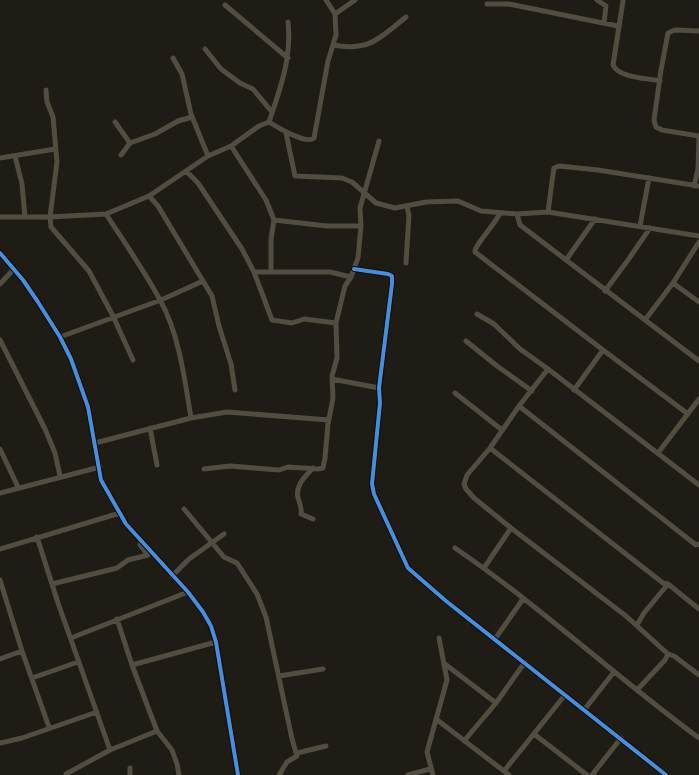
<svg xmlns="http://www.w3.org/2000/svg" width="699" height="775" font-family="Roboto,sans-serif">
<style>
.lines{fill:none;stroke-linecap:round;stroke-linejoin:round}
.minor{stroke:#514d40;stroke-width:5}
.cycleway-casing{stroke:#0b0a04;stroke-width:6}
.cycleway{stroke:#468fdf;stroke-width:4}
</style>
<rect width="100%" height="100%" fill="#1e1c14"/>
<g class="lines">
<path class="minor" d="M597 0 606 6 604 23
M623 1 613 65C619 78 647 78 660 81
M487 4H509L618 26
M225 5 288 58
M335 14 355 0
M699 31 675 30 668 33 661 70 654 120 656 127 662 130 699 136
M333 45C369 52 380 38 406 17
M205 49 221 69 240 83 253 89 272 112
M173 58 182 74 191 114 208 156
M46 90 47 102 53 117 57 162 50 217 51 227 89 271 113 316 133 360
M115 122 130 143
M269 122C277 127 307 145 314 138L328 61 336 35 335 14 326 0
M269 122C280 89 292 58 288 22
M286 133 295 176 342 178 352 182 376 203 395 208 426 202 458 201 481 211 517 214 548 212 699 236
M231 146 266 200 274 220 327 226H361
M121 155 130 143 155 134 178 121 192 117
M15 156 22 184 25 217
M0 158 55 149
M186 171 198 183 242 249 254 272 272 320 292 323 304 319 336 323
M694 186 698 169 699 138
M149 196 158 206 212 296 219 326 231 364 235 390
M548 212 553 174 554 168 559 166 598 170 699 186
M500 213C496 223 474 246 475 252L603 350
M106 214C124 242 144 270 160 300 179 333 185 381 191 418
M517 214 520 225 699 361
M0 217H50L106 214 149 196 208 156 231 146 259 126 269 122
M640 226 649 178
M0 253 23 280 38 302 60 337 71 359 88 407 101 480 126 524 188 592 203 612 211 626 216 642 238 775
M566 260 595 219
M406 263 409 215 407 207
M354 269 388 274 392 276V284L379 388 380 403 372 484 374 494 408 568 446 601 666 775
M254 272H330L351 277
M271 272V239L274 220
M673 283 699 302
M0 284 14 269
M605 291 628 260 650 228
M477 314 494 324 520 349 548 369 699 485
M645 320 673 283 699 242
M60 337 161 300 203 281
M0 340 45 429 55 453 60 476
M466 341 497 366 532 391
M548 369 519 406 490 448 467 475 464 484 466 489 474 498 511 528 626 616 668 654 674 656 699 675
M332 379 379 388
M574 390 603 350 688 414
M455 393 502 430
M519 406 696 545 699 544
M150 428 157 465
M95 443 191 418 227 412 329 420
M490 448 663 583 668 584 644 613 637 625
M0 449 18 487
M658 453 699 399
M204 469 230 466 279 470 288 467 318 469 323 468 325 458 328 424 333 398 332 376 337 358 336 323 345 286 351 277 358 258 361 226 360 208 379 141
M0 493 100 467
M184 509 224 557 237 563 257 594 266 617 292 739 297 756 287 762 279 775
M313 519 301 514C302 507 300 505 298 498 295 485 305 477 313 468
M37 537 58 603 110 750
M455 548C540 606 616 677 699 738
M0 549 120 513
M484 568 511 528
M172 576 189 559 224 534
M0 580 22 651 49 727
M52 584 109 570 117 568 128 560 148 555 140 545
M668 584 699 609
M117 619 132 665 157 731 172 750 177 764 179 775
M71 638 188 592
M495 639 523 599
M0 659 22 651
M445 664 496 703
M132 665 216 642
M279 676 323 669
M32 678 78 662
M637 690 665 660 668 654
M584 710 614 672
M436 719 509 775
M534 734 587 775
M464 741 496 703 525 662
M0 743 22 738 97 712
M297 753 326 746
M130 768V775
M504 771 565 695
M66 774 110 750 157 731
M408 775 430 769
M433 775 427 752 447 680 439 638
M592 775 621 738"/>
<defs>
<path id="cycleway" d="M0 253 23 280 38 302 60 337 71 359 88 407 101 480 126 524 188 592 203 612 211 626 216 642 238 775
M354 269 388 274 392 276V284L379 388 380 403 372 484 374 494 408 568 446 601 666 775"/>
</defs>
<use href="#cycleway" class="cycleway-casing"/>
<use href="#cycleway" class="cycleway"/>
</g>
</svg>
